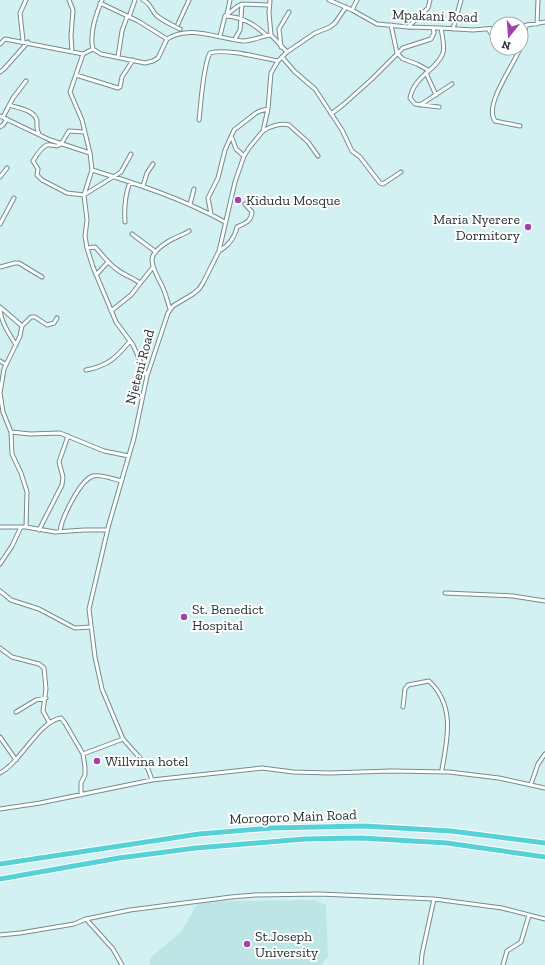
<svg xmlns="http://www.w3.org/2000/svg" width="545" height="965" font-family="'Zilla Slab',serif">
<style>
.built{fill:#bee5e6}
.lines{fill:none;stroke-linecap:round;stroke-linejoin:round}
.minor-casing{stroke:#718d8e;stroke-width:5}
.trunk-casing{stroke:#fff;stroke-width:7}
.minor{stroke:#fff;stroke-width:3}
.trunk{stroke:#56d2d7;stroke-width:5}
.poi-dot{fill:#a142aa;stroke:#fff;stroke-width:1.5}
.labels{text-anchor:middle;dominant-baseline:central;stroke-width:4;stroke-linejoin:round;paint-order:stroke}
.street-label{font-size:14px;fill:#263132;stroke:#fff}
.poi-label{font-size:14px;fill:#263132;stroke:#fff;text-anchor:start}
</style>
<rect width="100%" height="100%" fill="#d3f1f2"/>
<path class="built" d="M315 900 326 905 328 956 321 965H150V958L181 932 197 904 225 901Z"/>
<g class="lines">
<defs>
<path id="minor" d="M69 0 73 10 71 36 72 51
M102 0C96 14 89 34 93 49L101 54 145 63 153 61 158 58 167 39C190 24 218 39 243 41 253 41 261 36 271 35
M143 0C151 3 151 10 156 15 163 21 172 25 180 29
M270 0 269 13 271 35 287 52
M329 0 352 10 377 24 408 27 441 28 473 30 497 28
M100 3 138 21 167 39
M352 10 357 0
M227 14 230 0
M225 16C243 17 254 24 266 35
M129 17 135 0
M178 24 189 0
M537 24 538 0
M391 25 397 53 403 59 417 64 428 70
M521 26 545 22
M408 27 428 8 430 0
M453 29 461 0
M488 29 497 41
M220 36 225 16 238 6 242 4 269 5
M235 39 240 30 242 4
M23 41 20 13 26 0
M0 44 5 39 83 54
M521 45 526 26
M281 47 279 29 289 12
M508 48H510
M93 49 83 54 70 92 82 120 90 153 92 170 84 195 87 220 85 236 87 248 93 267 116 322 133 345 147 376
M118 57 122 31 127 17
M282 57 295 72 315 89 342 130 352 151 360 157 380 183 383 184 401 172
M0 72 4 69 28 42
M426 73 436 95
M76 75 118 88 120 87 122 77 133 60
M9 105C18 108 35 110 37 121 37 126 36 129 39 134
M420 105 452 84
M439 107 415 104 410 98C414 76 437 70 443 53 445 45 442 35 441 28
M331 114 344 104 372 79 403 48 431 39 434 33 433 28
M0 116 50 140 90 153
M3 117 13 98 26 81
M199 120C201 104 203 65 210 53 225 48 262 58 278 61
M520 126 495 121C483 105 515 64 520 48
M0 127 3 125 7 119
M263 131C270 126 281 123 289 125L308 142 318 156
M232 138 236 149 244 156
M61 144 57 146C54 146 50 144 47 145 42 147 36 156 33 161L38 169 37 175 42 180 67 193 84 195 121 172 131 154
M61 144 69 131 84 132
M92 170C138 184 183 199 225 222
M0 177 7 168
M143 186 147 173 153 164
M190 204 194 189
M211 214 208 198 218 178 225 150 234 130 256 113 260 111 268 109
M125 222C124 208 125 195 130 182
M0 224 14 198
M132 234 156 252
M87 248 95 247C102 254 107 262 115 268 123 275 132 277 140 283
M219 251C228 246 235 237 237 227 245 223 251 222 252 212L245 204
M0 267 15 263H19L42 277
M96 275 108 262
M0 307 22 326 20 336 4 369 0 393 3 412 11 432 12 454 21 473 27 492 26 527
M0 309C1 322 9 334 16 345
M170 309C167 300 165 290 160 282 150 261 146 255 169 241 176 237 183 235 189 231
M111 311 131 295 153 267
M22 326 31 317H35L47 325 54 323 57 318
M0 361 5 364
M86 370C108 366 117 357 130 341
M11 432 30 434 60 433 104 451 129 456
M0 527H26L55 532 84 530H107
M39 530 62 485 63 477 59 462 68 436
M60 532C61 519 80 480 93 476 101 474 113 479 121 481
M0 564 12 546 21 527
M0 591 11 600 39 609 69 625 75 628 91 627
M445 593 513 596 545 601
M0 648 12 657 39 664 44 668 46 689 43 711 49 722
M403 707 405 689 408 685 429 681C455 705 448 738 442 769
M16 712 36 700 46 698
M0 737 16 760
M83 754 123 739
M0 773C21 762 39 721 61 718L65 723 83 754 85 767V775L81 783V795
M152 780 148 769 139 757 123 739 102 689 95 657 89 609 109 524 134 438 147 376 168 313 173 306 193 294 199 289 203 283 219 251 235 182 244 156 249 148 263 131 268 109 271 73 278 61 287 52 315 33 330 27 335 23 346 7
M531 784 538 764 545 754
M0 809 40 803 152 780 262 768 293 772 330 773 391 771 449 772 499 778 545 788
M86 919 113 949 122 965
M0 935 20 933 74 924 86 919 130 910 231 897 255 895 320 894 434 899 502 908 545 919
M421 965 422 954 434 899
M503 965 507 951 521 942 529 915"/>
<path id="trunk" d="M0 864 199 834 272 828 364 826 451 831 545 843
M0 879 119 858 196 848 305 839 361 838 447 843 545 857"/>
</defs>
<use href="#minor" class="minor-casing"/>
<use href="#trunk" class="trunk-casing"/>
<use href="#minor" class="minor"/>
<use href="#trunk" class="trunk"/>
</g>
<g class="poi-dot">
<circle cx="238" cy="200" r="4"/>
<circle cx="528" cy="227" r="4"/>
<circle cx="184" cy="617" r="4"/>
<circle cx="97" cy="761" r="4"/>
<circle cx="247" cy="944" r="4"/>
</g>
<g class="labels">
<g class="street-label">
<text transform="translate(435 16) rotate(2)">Mpakani Road</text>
<text transform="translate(140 367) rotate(-75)">Njeteni Road</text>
<text transform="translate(293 817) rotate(-2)">Morogoro Main Road</text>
</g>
<g class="poi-label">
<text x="246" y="200">Kidudu Mosque</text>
<text x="520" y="219" text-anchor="end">Maria Nyerere<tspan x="520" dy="16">Dormitory</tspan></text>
<text x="192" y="609">St. Benedict<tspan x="192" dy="16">Hospital</tspan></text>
<text x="105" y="761">Willvina hotel</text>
<text x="255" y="936">St.Joseph<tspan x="255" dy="16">University</tspan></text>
</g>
</g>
<g transform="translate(509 36) rotate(197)"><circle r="19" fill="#ffffff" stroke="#a8adad"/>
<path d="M0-3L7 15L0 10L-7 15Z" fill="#a142aa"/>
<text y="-6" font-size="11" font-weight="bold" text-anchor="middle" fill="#263132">N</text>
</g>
</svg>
